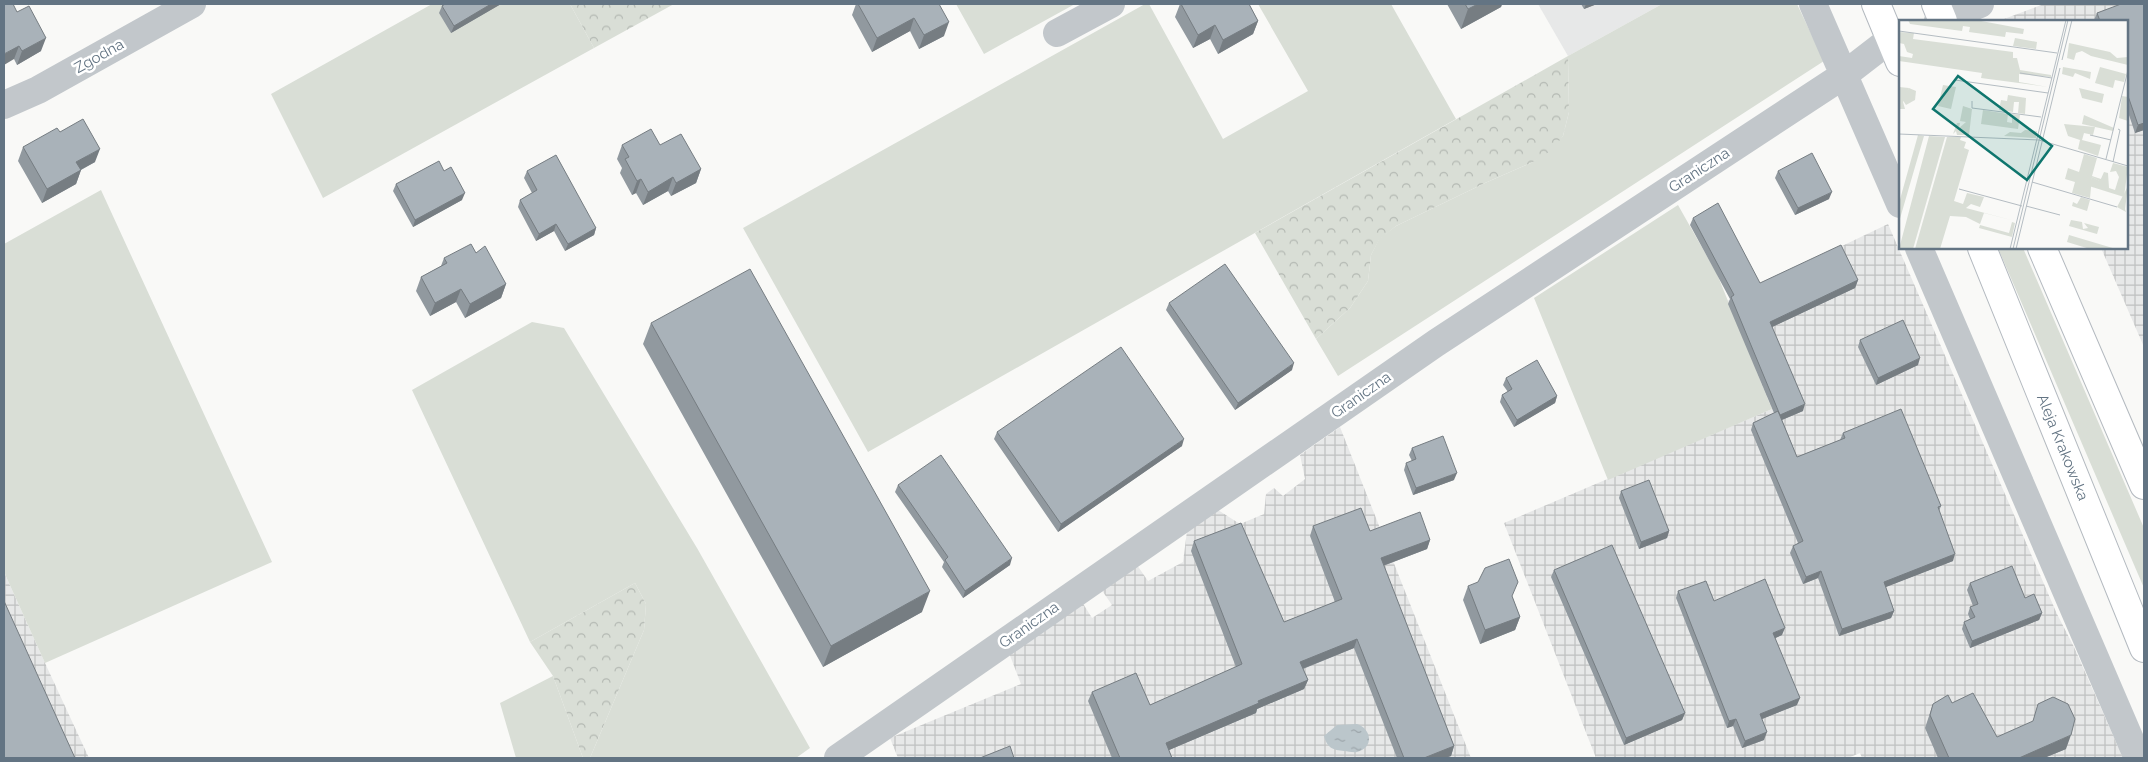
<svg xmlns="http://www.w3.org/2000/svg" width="2148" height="762" font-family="Raleway,sans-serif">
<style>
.built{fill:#e7e8e8}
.industrial{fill:url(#industrial-grid)}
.green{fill:#d9ded6}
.forest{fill:url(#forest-crowns)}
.water{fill:url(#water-ripples)}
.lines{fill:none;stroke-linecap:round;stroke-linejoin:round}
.secondary-casing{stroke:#b4bac0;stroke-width:30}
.minor{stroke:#c2c7cb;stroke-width:28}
.secondary{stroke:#fff;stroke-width:28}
.wall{fill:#91999f}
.shaded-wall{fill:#767d82}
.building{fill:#a9b2b9;stroke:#767d82}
.labels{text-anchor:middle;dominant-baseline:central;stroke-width:5;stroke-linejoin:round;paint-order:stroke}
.street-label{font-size:15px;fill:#637483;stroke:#fff}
.inset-road{fill:none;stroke:#b4bcc2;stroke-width:1}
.view{fill:#0f766e;fill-opacity:0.15;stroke:#0f766e;stroke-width:2.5}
.inset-edge{fill:none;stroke:#637483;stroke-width:2.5}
</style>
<defs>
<pattern id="industrial-grid" width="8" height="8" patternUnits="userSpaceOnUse" patternTransform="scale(1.25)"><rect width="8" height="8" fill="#e7e8e8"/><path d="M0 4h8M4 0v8" fill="none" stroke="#bfc1c1"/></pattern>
<pattern id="forest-crowns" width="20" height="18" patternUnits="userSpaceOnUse" patternTransform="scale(1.25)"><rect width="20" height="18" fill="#d9ded6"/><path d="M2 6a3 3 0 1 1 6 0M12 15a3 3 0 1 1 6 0" fill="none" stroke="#b4b9b3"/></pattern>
<pattern id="water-ripples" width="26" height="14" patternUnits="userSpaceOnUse" patternTransform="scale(1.25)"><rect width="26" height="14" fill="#bbc6cb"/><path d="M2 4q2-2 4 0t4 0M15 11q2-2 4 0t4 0" fill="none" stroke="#9ca5aa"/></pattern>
</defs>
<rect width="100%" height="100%" fill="#f9f9f7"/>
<path class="built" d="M1538 4H1662L1568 56Z"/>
<path class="industrial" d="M2044 4H2144V347L2101 248H2127V21H2005L2004 19Z
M1888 224 2057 614 2074 647 2123 758H1862L1860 753 1848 758H1596L1504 523 1772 409 1727 301Z
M1340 427 1471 758H898L890 738 1021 684 1009 653 1082 602 1092 618 1112 605 1101 589 1137 565 1148 581 1183 562 1187 531 1218 510 1240 524 1264 514 1266 494 1274 488 1283 496 1305 479 1300 455Z
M4 572 45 663 89 758H4Z"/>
<path class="green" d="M432 4H570L594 48 323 198 271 94Z
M956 4H1075L984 54Z
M1145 4H1149L1223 139 1308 91 1258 4H1391L1456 119 868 452 743 228Z
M1662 4H1797L1824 61 1338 376 1316 339 1350 308 1368 281 1371 255 1379 239 1396 226 1485 183 1533 162 1563 136 1569 112 1568 56Z
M101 190 272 562 45 663 4 572V244Z
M1678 205 1717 274 1772 409 1608 480 1534 298Z
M1998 248H2023L2144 528V588Z
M532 322 564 328 697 548 810 748 796 758H590L644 630 646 604 635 583 530 642 412 390Z
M553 676 583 758H516L500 703Z"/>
<path class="forest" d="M570 4H674L594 48Z
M1568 56 1569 112 1563 136 1552 150 1533 162 1485 183 1396 226 1379 240 1371 255 1368 281 1350 308 1316 339 1255 233Z
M635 583 646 604 644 630 590 758H583L553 676 530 642Z"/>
<path class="water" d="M1357 724C1372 729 1374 748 1357 752 1353 753 1348 751 1344 751 1333 750 1327 748 1324 736L1337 725Z"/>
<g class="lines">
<defs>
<g id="secondary">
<path d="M1876 4 1900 62"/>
<path d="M1936 4 1943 21"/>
<path id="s1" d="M1982 248 2144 648"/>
<path d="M2042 248 2144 485"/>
</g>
</defs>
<use href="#secondary" class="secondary-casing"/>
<path class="minor" d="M1813 4 1900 204
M1938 21 1980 4
M1057 33 1111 4
M4 105 38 90 192 4
M1919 248 2138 758
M838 758 1436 343 1844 75 1879 48 1900 38"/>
<use href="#secondary" class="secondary"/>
</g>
<path class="wall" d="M4 4 41 51 17 65 14 59Z
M445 4H501L451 33 439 13 442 6Z
M856 4H939L944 36 919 49 910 31 872 52 852 15Z
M1180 4H1249L1258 21 1253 34 1218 54 1210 39 1193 48 1175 17Z
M1447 4H1502L1501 7 1461 29Z
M1581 4H1597L1584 9Z
M2144 4V130L2135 133 2127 109V21H2095L2094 20 2097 13Z
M60 132 95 162 81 170 76 184 42 203 18 161 23 147Z
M622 145H660L701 169 696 183 671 196 668 191 643 205 636 193 632 195 620 173 622 168 617 159Z
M444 171 462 200 413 227 393 191 396 184Z
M527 171 596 228 594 235 565 251 554 231 536 241 518 207 520 200 532 193 524 178Z
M1778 171 1829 199 1795 215 1775 178Z
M1693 218 1760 283 1858 280 1855 288 1772 327 1803 411 1782 420 1797 457 1840 440 1843 433 1941 506 1939 511 1953 561 1885 587 1894 611 1891 618 1839 636 1818 578 1803 584 1790 553 1793 546 1798 543 1751 430 1753 423 1774 413 1728 304 1730 299 1690 225Z
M476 253 506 284 501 298 465 318 456 302 430 316 416 291 421 277 441 266 444 258Z
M1169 303 1292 370 1235 410 1166 310Z
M651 323 922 612 823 667 643 344Z
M1860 340 1918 365 1876 385 1858 347Z
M1506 378 1557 396 1555 403 1514 427 1500 402 1502 395 1508 392 1503 385Z
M997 432 1182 446 1058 532 994 439Z
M1412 448 1454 480 1413 495 1404 470 1406 463 1412 461 1409 455Z
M898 485 1010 565 963 598 942 567 944 562 895 492Z
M1621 491 1669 531 1667 538 1639 549 1619 498Z
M1313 526 1370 531 1430 540 1427 549 1383 566 1454 746 1451 756 1445 758H1397L1354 648 1303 669 1308 680 1304 689 1257 709 1256 713 1169 750 1172 758H1112L1088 701 1092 692 1150 705 1236 667 1191 551 1194 541 1284 622 1335 602 1310 536Z
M1554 570 1685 713 1682 720 1624 745 1551 577Z
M1970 583 2025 598 2042 613 2039 620 1970 648 1962 629 1964 622 1970 619 1968 614 1970 607 1973 606 1967 590Z
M1468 586 1512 596 1520 617 1515 630 1480 644 1463 600Z
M1678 591 1714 601 1782 635 1775 638 1797 705 1762 719 1764 740 1742 748 1733 726 1727 728 1676 598Z
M1952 703 1997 737 2066 749 2044 758H1938L1925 728 1933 704Z"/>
<path class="shaded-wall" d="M491 4H501L451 33 454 26Z
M1478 4H1502L1501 7 1461 29 1468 9Z
M1586 4H1597L1584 9Z
M914 18 910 31 872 52 877 38Z
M1258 21 1253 34 1218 54 1223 40Z
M949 22 944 36 919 49 924 35Z
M1215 25 1210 39 1193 48 1198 35Z
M46 38 41 51 17 65 22 51Z
M19 46 14 59 4 65V54Z
M2144 123V130L2135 133 2138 125Z
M100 149 95 162 71 175 76 162Z
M701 169 696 183 671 196 676 183Z
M81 170 76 184 42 203 47 189Z
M673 177 668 191 643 205 648 192Z
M641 179 636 193 632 195 637 181Z
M1832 192 1829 199 1795 215 1798 208Z
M465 193 462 200 413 227 415 220Z
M556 224 554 231 536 241 539 234Z
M596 228 594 235 565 251 568 244Z
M1858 280 1855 288 1768 329 1770 322Z
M506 284 501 298 465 318 470 304Z
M461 289 456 302 430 316 435 303Z
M1920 358 1918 365 1876 385 1878 378Z
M1294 363 1292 370 1235 410 1238 403Z
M1557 396 1555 403 1514 427 1517 420Z
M1805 404 1803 411 1777 422 1780 415Z
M1184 439 1182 446 1058 532 1061 524Z
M1457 473 1454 480 1413 495 1416 488Z
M1669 531 1667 538 1639 549 1641 542Z
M1430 540 1427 549 1377 568 1381 558Z
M1955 554 1953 561 1881 589 1884 582Z
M1012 558 1010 565 963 598 965 591Z
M1821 571 1818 578 1803 584 1806 577Z
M930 591 922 612 823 667 831 646Z
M1894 611 1891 618 1839 636 1842 629Z
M2042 613 2039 620 1970 648 1972 641Z
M1520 617 1515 630 1480 644 1485 630Z
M1785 628 1782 635 1771 640 1773 633Z
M1357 639 1354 648 1297 671 1300 662Z
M1308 680 1304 689 1257 709 1256 713 1162 753 1166 743 1258 701Z
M1800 698 1797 705 1757 721 1760 714Z
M1685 713 1682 720 1624 745 1626 738Z
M1736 719 1733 726 1727 728 1729 721Z
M1767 732 1764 740 1742 748 1745 741Z
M2071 735 2066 749 2044 758H2019Z
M1454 746 1451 756 1445 758H1424Z"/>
<path class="building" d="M4 4H13L17 12 29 6 46 38 22 51 19 46 4 54Z
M445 4H491L454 26 442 6Z
M858 4H939L949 22 924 35 914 18 877 38Z
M1181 4H1249L1258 21 1223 40 1215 25 1198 35Z
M1465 4H1478L1468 9Z
M2121 4H2144V123L2138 125 2127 93V21H2100L2097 13Z
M83 119 100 149 76 162 81 170 47 189 23 147 57 128 60 132Z
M651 129 660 145 681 134 701 169 676 183 673 177 648 192 641 179 637 181 625 159 629 157 622 145Z
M1812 153 1832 192 1798 208 1778 171Z
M556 155 596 228 568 244 556 224 539 234 520 200 537 190 527 171Z
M439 161 444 171 451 167 465 193 415 220 396 184Z
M1718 203 1760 283 1841 245 1858 280 1770 322 1805 404 1780 415 1731 297 1734 295 1693 218Z
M471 244 476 253 485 246 506 284 470 304 461 289 435 303 421 277 447 263 444 258Z
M1225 264 1294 363 1238 403 1169 303Z
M750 269 930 591 831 646 651 323Z
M1903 320 1920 358 1878 378 1860 340Z
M1121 347 1184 439 1061 524 997 432Z
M1537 360 1557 396 1517 420 1502 395 1512 389 1506 378Z
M1901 409 1941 506 1938 507 1955 554 1884 582 1894 611 1842 629 1821 571 1806 577 1793 546 1803 541 1753 423 1778 411 1797 457 1845 438 1843 433Z
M1443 436 1457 473 1416 488 1406 463 1416 459 1412 448Z
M941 455 1012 558 965 591 945 560 948 557 898 485Z
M1649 480 1669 531 1641 542 1621 491Z
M1361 508 1370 531 1420 512 1430 540 1381 558 1454 746 1424 758H1404L1357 639 1300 662 1308 680 1258 701 1259 703 1166 743 1172 758H1120L1092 692 1136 673 1150 705 1242 664 1194 541 1241 523 1284 622 1342 599 1313 526Z
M1612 545 1685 713 1626 738 1554 570Z
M1509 559 1518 582 1512 596 1520 617 1485 630 1468 586 1478 582 1485 568Z
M2012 566 2025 598 2034 594 2042 613 1972 641 1964 622 1975 617 1970 607 1978 604 1970 583Z
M1765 579 1785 628 1773 633 1800 698 1760 714 1767 732 1745 741 1736 719 1729 721 1678 591 1706 581 1714 601Z
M4 601 75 758H5L4 756Z
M1973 693 1997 737 2033 721 2038 704 2053 697 2068 704 2075 719 2071 735 2019 758H1949L1930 715 1933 704 1948 695 1952 703Z
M1010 746 1014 758H980Z"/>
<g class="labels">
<g class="street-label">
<text transform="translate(99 56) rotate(-29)">Zgodna</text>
<text transform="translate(1699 170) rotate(-33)">Graniczna</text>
<text transform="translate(1361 395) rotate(-35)">Graniczna</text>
<text stroke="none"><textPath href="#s1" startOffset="215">Aleja Krakowska</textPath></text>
<text transform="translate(1029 625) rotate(-35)">Graniczna</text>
</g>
</g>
<g transform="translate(1899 20)">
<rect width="229" height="229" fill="#f9f9f7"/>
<path d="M9 0H77L125 9 124 14 107 12 106 17 70 12 71 7 64 6 63 11 11 4ZM0 12 15 13 14 19 114 32V38H118L121 50 152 55V57L120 54V62L149 67 82 58 83 53 0 41V36L13 38 14 34 8 32 5 24 0 23ZM116 18 138 22 137 29 114 26ZM170 23 211 32 218 38 229 37V45L192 36 183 31 177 33 175 40 168 38ZM164 47 192 52 191 59 176 53 174 57 163 54ZM201 47 227 54 225 62 216 60 214 68 196 63ZM44 65 57 67 52 89 39 86ZM0 67 10 68 4 82 6 89H0ZM180 68 205 74 203 83 183 78ZM109 75 127 78 126 94 119 93 120 82H115L114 92 100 90 102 80 108 81ZM64 86 73 89 70 115H58L57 111 54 114 58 103H61L60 108 67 102 61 101ZM84 90 109 94 108 102 113 103V94L121 95 119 109 82 104ZM165 104 196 107 194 115 185 113 183 120 202 125 199 136 179 129 181 120 169 116ZM126 110 138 111 137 118 105 116 111 112 122 113ZM19 115 25 116 0 202V183ZM30 116 46 117 14 229H0ZM48 117H62L61 120 67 122 65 128 70 130 55 181 64 184 68 173 85 177 81 187 72 184 67 188 116 201 85 193 81 204 67 197 51 196 41 229H16ZM185 134 198 138 193 156 202 159V162L193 157 191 178 173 173 176 162 166 159 169 148 180 152ZM229 166 226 189 227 192 218 187ZM182 177 191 180 188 191 173 186 174 182 178 184ZM113 202 116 203 113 217 80 208 81 205 110 213ZM170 215 217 229H191L168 222Z" fill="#d9ded6"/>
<path d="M223 76 229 77V101L220 98ZM185 95 215 108 214 111 183 104ZM214 143 229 147 225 177 190 166 193 157 201 161 205 152 209 153 210 168 216 170 220 157 217 151 211 152ZM172 200 183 202 184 209 189 208 185 203 200 207 198 214 170 206Z" fill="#d9ded6"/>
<path d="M10 68 17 71 16 80 7 85 3 79Z" fill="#d9ded6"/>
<path class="inset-road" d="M0 11 158 33M163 40 173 0M121 53 153 58M56 60 149 73M73 81V88L142 97M0 114 140 120 229 146M191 115 212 120M207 139 229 50M214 142 221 110 219 109M133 162 218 187M60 169 123 186M127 186 161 195M111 229 167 0M114 229 169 0M117 229 161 48"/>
<path class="view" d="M59 56 153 126 128 160 34 89Z"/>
<rect width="229" height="229" class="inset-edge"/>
</g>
<rect width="2148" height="762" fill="none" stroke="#637483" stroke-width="10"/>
</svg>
